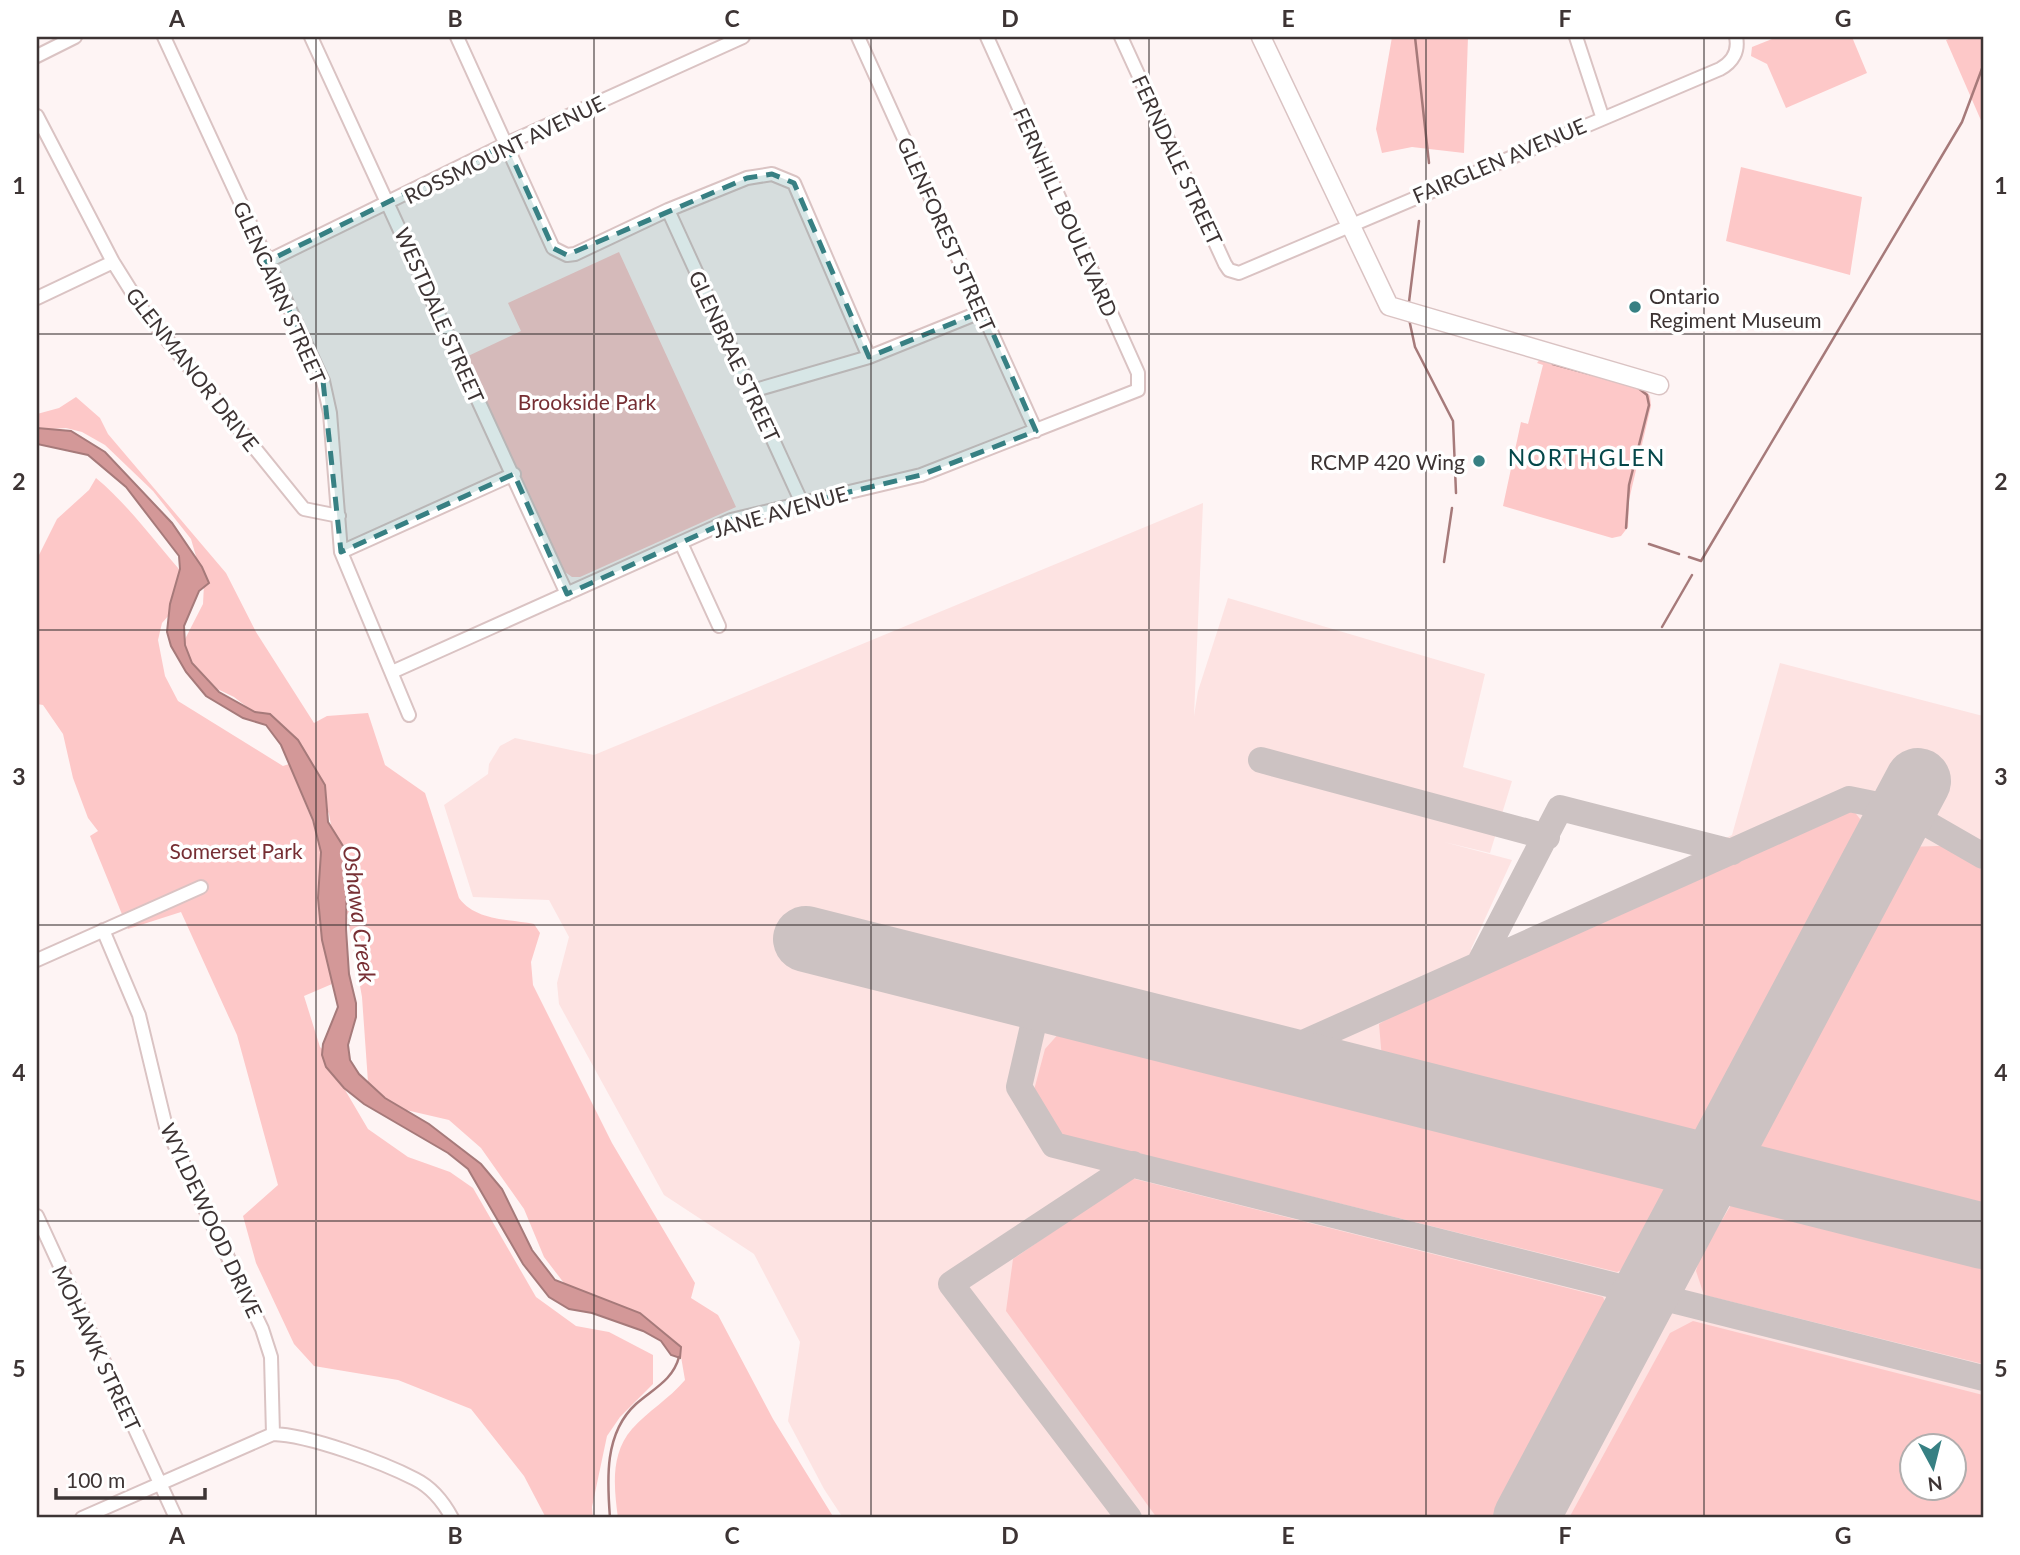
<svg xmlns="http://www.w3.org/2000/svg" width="2020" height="1555" font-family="Lato,sans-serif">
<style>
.built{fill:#fde3e2;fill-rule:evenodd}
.green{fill:#fdc8c8;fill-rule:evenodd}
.water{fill:#d39898;stroke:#a67a7a;stroke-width:2}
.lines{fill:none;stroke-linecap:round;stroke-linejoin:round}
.stream{stroke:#a67a7a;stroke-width:2.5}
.taxiway{stroke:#ccc2c2;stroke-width:26}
.runway{stroke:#ccc2c2;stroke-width:66}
.street-casing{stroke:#dac3c3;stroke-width:16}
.secondary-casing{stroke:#dac3c3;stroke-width:21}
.street{stroke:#fff;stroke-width:12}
.secondary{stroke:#fff;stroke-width:18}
.marked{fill:#378083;fill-opacity:0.2;stroke:#378083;stroke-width:5;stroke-dasharray:14 9;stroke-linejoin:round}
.grid{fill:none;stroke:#3d3434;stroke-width:2;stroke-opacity:0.55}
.poi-dot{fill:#378083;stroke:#fff;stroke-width:2.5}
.labels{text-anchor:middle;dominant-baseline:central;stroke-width:7;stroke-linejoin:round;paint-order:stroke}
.street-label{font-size:21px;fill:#3d3434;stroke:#fff}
.poi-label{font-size:21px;fill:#3d3434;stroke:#fff;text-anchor:start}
.park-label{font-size:21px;fill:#762e33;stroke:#fff}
.neighbourhood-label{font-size:23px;letter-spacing:2px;fill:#04474a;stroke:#fff}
.water-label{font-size:23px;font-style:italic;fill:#783035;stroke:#fff}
.neatline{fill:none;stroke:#3d3434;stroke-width:2.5}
.grid-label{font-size:23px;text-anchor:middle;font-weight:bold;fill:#3d3434}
</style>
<rect width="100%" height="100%" fill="#fef4f4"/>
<path class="built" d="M1203 503 1194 716 1198 691 1228 598 1485 674 1463 767 1512 781 1490 853 1444 842 1512 860 1471 949 1484 960 1732 835 1780 663 1983 716V1518H843L824 1489 788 1421 800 1342 754 1254 664 1195 559 1004 557 983 569 937 549 900 473 897 444 805 488 774 489 764 500 746 515 738 594 755ZM1912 1446H1954V1488H1912Z"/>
<path class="green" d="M1392 37H1468L1464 153 1412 147 1382 153 1376 129Z
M1777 37H1852L1867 73 1786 108 1767 64 1751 56 1752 47Z
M1954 37H1983V125L1946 40Z
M1741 167 1862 197 1850 275 1726 241Z
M619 252 736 507 580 577H572L565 572 466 357 521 331 508 303Z
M1541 358 1643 387 1650 396 1651 406 1629 500 1628 527 1621 536 1612 538 1503 506 1521 422 1528 424 1543 365 1537 363Z
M76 397 100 418 108 434 226 573 256 632 314 723 327 716 368 713 385 765 425 793 459 898C476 921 508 919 534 924L540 933 531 962 533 985 612 1143 695 1283 691 1298 718 1315 773 1419 834 1518H618C614 1488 610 1454 632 1429 648 1411 669 1399 685 1380L680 1351 646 1325 567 1287 544 1257 524 1209 481 1148 449 1120 393 1107 368 1082 362 997 329 814 301 749 234 697 203 682 183 665V643L203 604 204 584 191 539 153 491 105 445 82 432 66 428 37 430V414L59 408Z
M96 478C129 505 157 545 186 577V596L162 623 158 640 165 676 178 701 283 766 289 764 318 835 321 852 320 924 332 984 304 996 320 1047 332 1058 338 1078 368 1129 408 1157 450 1172 473 1188 536 1297 576 1326 609 1332 653 1355V1384L620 1417 607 1436 592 1507 593 1518H546L524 1476 471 1409 398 1380 314 1366 294 1344 256 1263 243 1216 278 1185 237 1035 181 912 128 929 90 836 98 831 88 818 73 778 63 734 43 705 37 704V559L57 519 89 490Z
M1853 810 1871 833 1736 1095 1700 1136 1655 1131 1382 1059 1379 1024 1484 960Z
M1965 845 1983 873V1212L1814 1170 1759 1147 1777 1102 1909 847Z
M1061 1031 1669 1183 1677 1199 1648 1259 1617 1272 1062 1135 1034 1090 1045 1049Z
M1131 1178 1603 1297 1613 1321 1509 1518H1157L1006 1311 1013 1259Z
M1731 1205 1784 1214 1983 1262V1364L1704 1295 1696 1271 1700 1257Z
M1693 1321 1983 1395V1518H1569L1670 1333ZM1912 1446H1954V1488H1912Z"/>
<path class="water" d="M37 428 71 431 105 452 172 523 202 567 209 583 199 591 184 626 185 645 192 663 219 692 255 712 270 714 298 740 325 785 328 822 343 846 347 861 346 929 349 974 356 1003V1017L348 1045 350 1060 359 1074 385 1098 429 1124 481 1164 502 1189 532 1250 555 1280 640 1313 681 1347 680 1358 671 1355 661 1341 643 1331 592 1313 569 1309 549 1297 523 1264 468 1169 448 1153 364 1104 344 1088 326 1067 322 1055 323 1044 338 1007 322 940 318 898 321 852 313 820 281 745 266 725 243 718 206 696 186 672 171 646 167 632 170 604 180 569 179 556 126 487 88 455 37 444Z"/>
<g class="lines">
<path class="stream" d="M1415 37 1429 163
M1409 302 1419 221
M1409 319 1415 347 1453 421 1456 493
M1553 364 1590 374
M1626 528 1629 485 1649 405 1647 395 1637 387
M1649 544 1679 554
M1689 557 1701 561 1962 122 1983 66
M1444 562 1452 508
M1662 627 1692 575
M610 1518C607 1480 604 1433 636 1404 653 1389 673 1380 679 1357"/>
<path class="taxiway" d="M1261 760 1547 837
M1480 962 1560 808 1732 852
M1052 1000 1033 1026 1019 1087 1054 1145 1983 1378
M1274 1056 1849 799 1903 810 1983 856
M1129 1518 951 1284 1133 1164"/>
<path class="runway" d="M806 939 1983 1236
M1526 1518 1918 781"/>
<defs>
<path id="street" d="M164 37 323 381 330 413 341 552 409 715
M311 37 567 594
M457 37 553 248 567 255 575 254 668 210 747 178 772 174 794 183 869 357
M858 37 1036 431
M1121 37 1225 264 1229 270 1239 273 1720 69C1733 62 1739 51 1736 37
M1576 37 1602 116
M37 56 75 37
M37 116 113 262 143 310 304 509 339 516
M668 210 801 501
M266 262 506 144 743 37
M37 298 113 262
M752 391 869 357 983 311
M681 543 719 626
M341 552 514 474
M392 672 731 520 921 475 1138 390V373L987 37
M103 930 139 1015 166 1127 262 1329 271 1357 273 1434
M37 960 201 887
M37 1216 176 1518
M82 1518 273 1434C309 1435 382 1462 415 1479 431 1487 444 1503 452 1518"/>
<path id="secondary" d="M1261 37 1389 306 1659 385"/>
</defs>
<use href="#street" class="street-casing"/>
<use href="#secondary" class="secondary-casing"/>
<use href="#street" class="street"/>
<use href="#secondary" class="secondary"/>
</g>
<path class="marked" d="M506 144 553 248 567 255 747 178 772 174 794 183 869 357 983 311 1036 431 921 475 731 520 567 594 514 474 341 552 323 381 266 262Z"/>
<path class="grid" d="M316 37V1518M594 37V1518M871 37V1518M1149 37V1518M1426 37V1518M1704 37V1518M37 334H1983M37 630H1983M37 925H1983M37 1221H1983"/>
<g class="poi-dot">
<circle cx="1635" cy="307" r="7"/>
<circle cx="1479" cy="461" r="7"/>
</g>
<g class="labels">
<g class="street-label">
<text transform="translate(504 149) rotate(-26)">ROSSMOUNT AVENUE</text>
<text transform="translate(1178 160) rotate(65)">FERNDALE STREET</text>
<text transform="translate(1499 160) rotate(-23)">FAIRGLEN AVENUE</text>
<text transform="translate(1066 212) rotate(66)">FERNHILL BOULEVARD</text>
<text transform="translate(947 234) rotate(66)">GLENFOREST STREET</text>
<text transform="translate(280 292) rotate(66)">GLENCAIRN STREET</text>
<text transform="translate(440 315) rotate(66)">WESTDALE STREET</text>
<text transform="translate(735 356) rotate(65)">GLENBRAE STREET</text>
<text transform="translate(193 369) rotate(52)">GLENMANOR DRIVE</text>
<text transform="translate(780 511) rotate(-16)">JANE AVENUE</text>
<text transform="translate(212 1220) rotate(65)">WYLDEWOOD DRIVE</text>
<text transform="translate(97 1348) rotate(65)">MOHAWK STREET</text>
</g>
<g class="poi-label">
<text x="1649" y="295">Ontario<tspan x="1649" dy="24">Regiment Museum</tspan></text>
<text x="1465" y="461" text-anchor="end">RCMP 420 Wing</text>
</g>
<g class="park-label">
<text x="587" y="401">Brookside Park</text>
<text x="236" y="850">Somerset Park</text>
</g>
<g class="neighbourhood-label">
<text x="1587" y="457">NORTHGLEN</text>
</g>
<g class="water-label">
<text transform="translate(360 914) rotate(83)">Oshawa Creek</text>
</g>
</g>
<rect width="2020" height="1555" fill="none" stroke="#ffffff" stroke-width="77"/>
<g transform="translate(1933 1467) rotate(173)"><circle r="33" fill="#ffffff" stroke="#b1aeae" stroke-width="2"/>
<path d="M0-5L12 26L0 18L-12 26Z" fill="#378083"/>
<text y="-10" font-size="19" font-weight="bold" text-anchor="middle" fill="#3d3434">N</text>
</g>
<path d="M56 1488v10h149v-10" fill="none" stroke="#3d3434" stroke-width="3.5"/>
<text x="66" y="1488" font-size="21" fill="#3d3434" stroke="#ffffff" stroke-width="5" paint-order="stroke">100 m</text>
<rect x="38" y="38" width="1944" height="1478" class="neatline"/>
<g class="grid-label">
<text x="177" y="27">A</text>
<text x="455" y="27">B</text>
<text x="732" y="27">C</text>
<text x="1010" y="27">D</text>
<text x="1288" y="27">E</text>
<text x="1565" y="27">F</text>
<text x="1843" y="27">G</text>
<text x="19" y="194">1</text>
<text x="2001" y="194">1</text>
<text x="19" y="490">2</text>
<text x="2001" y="490">2</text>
<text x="19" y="785">3</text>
<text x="2001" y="785">3</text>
<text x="19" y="1081">4</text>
<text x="2001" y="1081">4</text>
<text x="19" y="1377">5</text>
<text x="2001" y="1377">5</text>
<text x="177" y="1544">A</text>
<text x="455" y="1544">B</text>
<text x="732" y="1544">C</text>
<text x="1010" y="1544">D</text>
<text x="1288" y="1544">E</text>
<text x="1565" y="1544">F</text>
<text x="1843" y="1544">G</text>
</g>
</svg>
